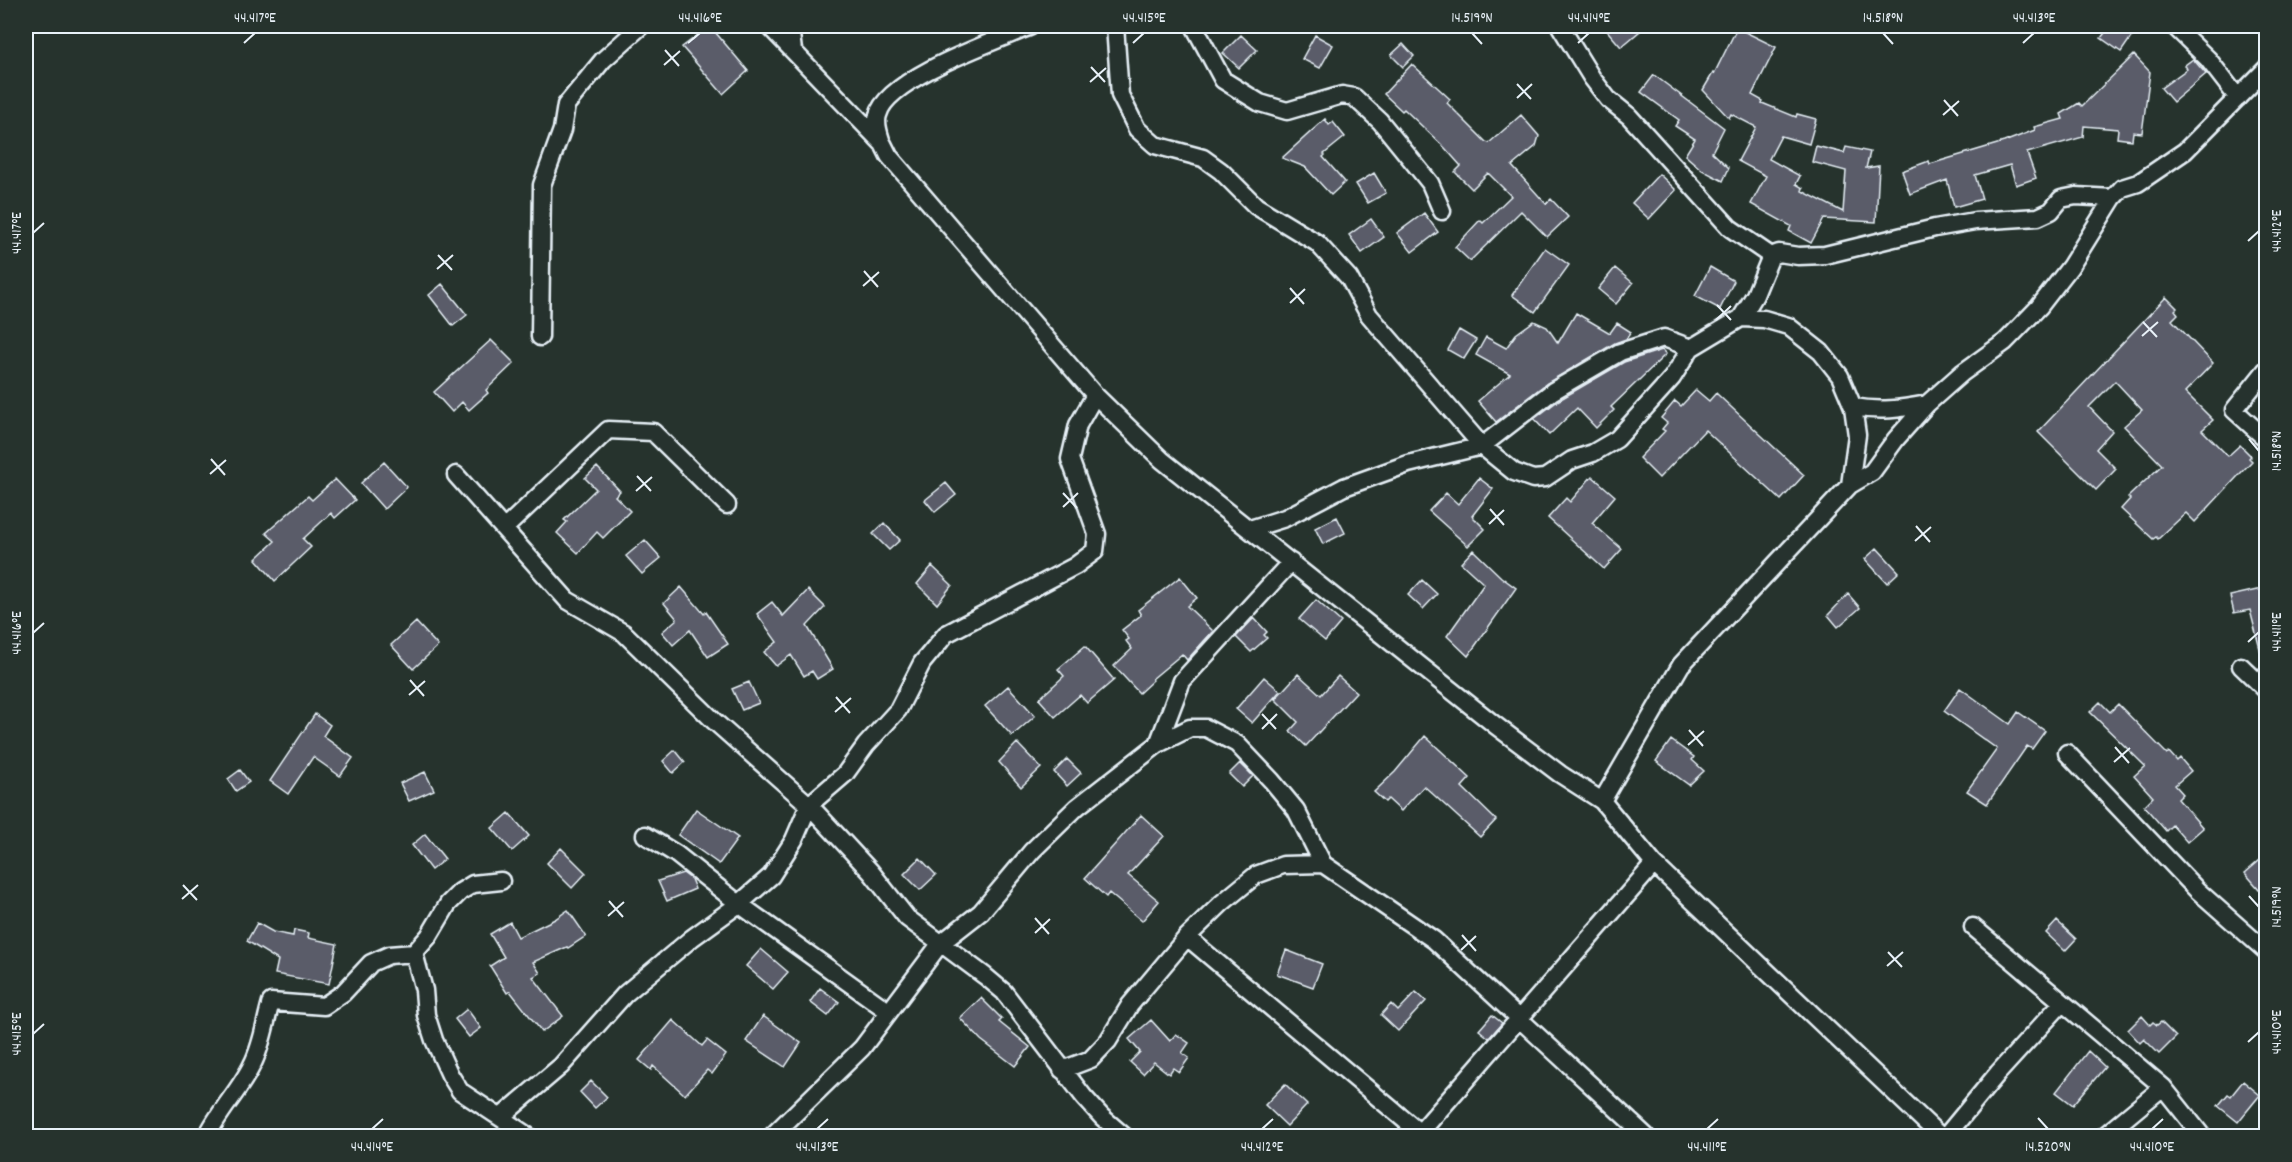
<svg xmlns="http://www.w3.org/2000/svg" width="2292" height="1162" font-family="Dekko,sans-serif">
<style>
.building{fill:#5a5c69;stroke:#e8f1f8;stroke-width:1.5}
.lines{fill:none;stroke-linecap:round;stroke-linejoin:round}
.minor-casing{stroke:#e8f1f8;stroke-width:21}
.minor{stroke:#26332d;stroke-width:16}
.ticks{fill:none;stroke:#e8f1f8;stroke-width:2}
.neatline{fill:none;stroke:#e8f1f8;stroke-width:2}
.ticks-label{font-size:15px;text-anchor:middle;fill:#e8f1f8}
</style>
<rect width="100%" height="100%" fill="#26332d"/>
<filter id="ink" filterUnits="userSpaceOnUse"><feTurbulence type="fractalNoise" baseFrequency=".0167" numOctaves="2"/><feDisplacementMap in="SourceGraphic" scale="12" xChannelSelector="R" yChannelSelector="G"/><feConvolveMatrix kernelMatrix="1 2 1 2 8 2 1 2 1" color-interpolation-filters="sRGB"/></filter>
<g filter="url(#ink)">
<path class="building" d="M710 26 748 71 723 94 682 47Z
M1603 26H1646L1621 47Z
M2110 26H2116L2132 36 2121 52 2101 38Z
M1737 28 1776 47 1752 95 1763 101 1762 103 1796 117 1797 114 1816 119 1809 144 1781 136 1769 159 1800 176 1796 184 1803 188 1802 191 1843 212 1846 171 1812 162 1816 146 1844 153 1846 147 1870 152 1866 168 1879 166 1876 222 1824 219 1811 243 1789 231 1791 226 1751 204 1766 176 1738 161 1756 127 1731 114 1729 118 1703 90 1713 73 1714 74Z
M1241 35 1257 50 1239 68 1223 53Z
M1315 35 1333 45 1320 68 1302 59Z
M1403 44 1414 56 1403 67 1391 55Z
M2134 55 2150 72 2142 133 2133 132 2132 140 2117 138 2118 129 2084 126 2083 137 2027 153 2036 178 2016 185 2010 165 1975 175 1982 199 1954 207 1947 180 1910 194 1902 171 1929 161 1930 164 2004 142 2035 130 2034 127 2063 119 2061 114 2079 103 2082 106Z
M2193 59 2206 74 2173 102 2161 88 2187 69 2185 65Z
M1412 64 1450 99 1447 103 1486 142 1489 143 1521 115 1539 136 1536 146 1512 166 1546 204 1551 199 1568 217 1547 237 1521 211 1470 261 1455 247 1480 220 1483 223 1511 196 1488 173 1472 189 1455 172 1461 166 1445 148 1404 109 1402 111 1384 94Z
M1654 75 1724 128 1712 152 1729 168 1723 181 1702 170 1685 155 1695 139 1675 126 1679 120 1641 92Z
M1325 119 1329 125 1333 122 1345 137 1324 154 1325 155 1323 157 1345 182 1331 195 1305 167 1282 158Z
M1374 173 1386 193 1368 203 1356 184Z
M1659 174 1676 190 1649 219 1632 203Z
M1424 213 1438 232 1412 252 1397 233Z
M1371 219 1384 237 1362 253 1349 235Z
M1545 248 1569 265 1535 312 1512 295Z
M1710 267 1734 281 1720 309 1695 296Z
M1615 268 1633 283 1616 304 1598 289Z
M442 284 467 315 453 326 429 295Z
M2166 297 2177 308 2175 310 2178 314 2172 320 2213 363 2185 392 2213 420 2202 430 2228 456 2240 445 2251 456 2249 458 2252 461 2195 522 2186 513 2158 539 2156 537 2153 539 2121 509 2130 499 2128 497 2162 465 2124 426 2142 410 2115 381 2089 407 2112 431 2096 449 2116 469 2096 490 2038 432Z
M1576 313 1610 333 1617 323 1631 332 1626 339 1615 343 1547 383 1496 422 1478 401 1510 374 1476 355 1486 337 1506 348 1516 334 1534 321 1547 327 1558 343Z
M1459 330 1476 340 1464 359 1448 350Z
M491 340 514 363 486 390 488 393 469 410 462 402 452 412 434 392Z
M1662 350 1666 354 1611 407 1614 410 1596 428 1577 408 1549 435 1534 419 1559 400 1624 362Z
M1696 390 1709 401 1716 393 1804 475 1781 500 1705 430 1659 478 1639 458 1665 431 1662 429 1667 423 1661 418 1675 401 1681 406Z
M384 462 407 487 384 509 361 483Z
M597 467 620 491 615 496 630 511 603 538 597 532 578 553 557 533 567 522 564 520 596 489 585 478Z
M1592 476 1615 496 1592 523 1622 549 1604 569 1548 518 1566 498 1570 502Z
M1479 478 1493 489 1472 516 1485 529 1468 546 1429 511 1446 493 1458 504Z
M335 479 355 500 335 518 331 513 303 539 311 547 275 581 256 559 275 541 266 533 308 496 312 500Z
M946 483 956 495 935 512 925 500Z
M1337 517 1345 533 1323 544 1315 528Z
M884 523 900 540 889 550 873 534Z
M645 540 661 558 642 574 626 556Z
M1877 548 1899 572 1887 583 1865 559Z
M1473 550 1501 577 1516 588 1468 656 1447 636 1484 584 1461 563Z
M932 566 952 585 937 604 917 584Z
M1180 577 1197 598 1187 606 1213 631 1187 660 1182 654 1152 679 1153 680 1139 693 1114 666 1132 649 1126 641 1129 639 1122 630 1141 615 1138 610Z
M1422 580 1437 594 1423 609 1408 595Z
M681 587 704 614 706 612 728 644 708 657 690 630 673 645 662 632 677 619 664 603Z
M2266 588V652L2261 653 2250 610 2234 613 2230 596Z
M808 590 825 607 807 626 833 669 817 679 812 671 804 676 791 655 776 666 764 652 777 642 757 614 772 602 783 616Z
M1848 594 1860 608 1838 627 1828 615Z
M1316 600 1341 622 1325 641 1299 619Z
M1254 618 1267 632 1264 635 1267 638 1251 652 1236 637Z
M416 622 438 646 413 669 391 645Z
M1085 646 1114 680 1087 703 1080 695 1055 717 1039 699 1064 676 1058 669Z
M1298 674 1321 695 1338 676 1356 692 1306 746 1290 731 1298 722 1275 699Z
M1264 677 1280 691 1252 723 1236 709Z
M749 682 759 703 742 710 732 689Z
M1008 686 1035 716 1012 736 985 706Z
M1960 688 2010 724 2018 712 2045 731 2032 749 2027 746 1987 804 1967 791 1997 749 1944 711Z
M2100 702 2110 712 2118 704 2167 754 2169 752 2177 761 2180 758 2191 771 2175 785 2183 794 2178 799 2203 828 2187 842 2172 825 2166 831 2144 806 2153 797 2134 776 2145 766 2090 712Z
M315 714 330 725 323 736 353 758 340 776 313 757 288 794 270 781Z
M1425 736 1470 778 1462 787 1496 820 1480 837 1424 786 1401 811 1388 799 1385 802 1374 792 1395 772Z
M1671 740 1694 757 1692 760 1704 771 1689 785 1656 761Z
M1017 743 1041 768 1021 787 999 762Z
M675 750 685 762 673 773 663 761Z
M1067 759 1081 773 1067 786 1054 772Z
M1240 763 1253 776 1242 787 1229 774Z
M240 770 249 782 236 791 228 779Z
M425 772 434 790 409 801 400 783Z
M696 809 738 838 719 864 678 835Z
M509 813 529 836 512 851 492 828Z
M1141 815 1164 836 1128 875 1159 901 1142 921 1109 893 1106 897 1085 878Z
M425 834 445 859 431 870 412 845Z
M561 848 586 873 572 888 547 863Z
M2266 855V897L2245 873Z
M920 858 936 875 920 890 904 874Z
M683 873 691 879 695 889 667 901 658 881Z
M568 910 586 936 568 948 567 947 533 962 540 973 533 977 563 1016 542 1032 510 991 507 993 490 966 504 957 490 934 510 922 518 937 555 919Z
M2057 921 2076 939 2065 951 2046 933Z
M257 923 273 932 293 936 294 930 309 933 308 938 337 944 329 984 275 974 278 960 247 941Z
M761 949 788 972 773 989 746 966Z
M1286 950 1322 964 1313 987 1277 974Z
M820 988 839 1002 828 1016 810 1002Z
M1416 992 1426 1001 1398 1031 1381 1015 1391 1004 1398 1011Z
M981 998 1002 1019 999 1022 1030 1047 1015 1066 981 1040 960 1018Z
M467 1009 481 1028 469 1037 455 1019Z
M1492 1015 1502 1023 1489 1038 1479 1030Z
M763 1016 801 1043 785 1067 746 1041Z
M2142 1016 2150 1025 2153 1022 2157 1025 2161 1022 2176 1037 2159 1054 2144 1039 2140 1043 2128 1030Z
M673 1020 702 1046 707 1040 726 1055 712 1074 707 1070 685 1095 653 1066 651 1070 639 1060Z
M1151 1020 1170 1041 1176 1034 1189 1043 1182 1053 1189 1058 1179 1072 1173 1068 1169 1074 1154 1062 1143 1074 1130 1062 1140 1052 1129 1039Z
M2088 1051 2105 1067 2073 1105 2056 1092Z
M591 1081 607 1097 595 1108 580 1092Z
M2243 1081 2260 1095 2238 1122 2218 1106 2228 1094 2231 1096Z
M1285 1084 1307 1105 1287 1126 1265 1105Z"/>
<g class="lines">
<defs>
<path id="minor" d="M769 26 883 144 889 156 1095 395 1162 460 1495 725 1560 774 1602 801
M790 26 793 51
M1115 26 1120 95 1137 129 1155 145 1203 158 1221 171 1256 206 1317 243 1349 278 1369 315 1482 446 1514 472 1533 479 1545 478 1572 460 1593 453 1617 439 1672 378 1691 348 1741 318 1755 295 1771 256
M1194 26 1223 80 1260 103 1287 111 1342 95 1354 97 1380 121 1414 163 1430 183 1442 211
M1560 26 1592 78 1608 99 1629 116 1730 228 1771 256
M2174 26 2208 59 2238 98
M882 143C879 134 875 124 878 115 887 78 996 41 1031 26
M1771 256 1779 253 1798 256 1825 255 1935 228 1975 221 2038 217 2051 211 2061 199 2076 196 2113 198
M1741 318 1764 319 1788 326 1821 352 1840 376 1853 407 1857 435 1850 485
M540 337 542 185 562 130 566 105 603 60 641 26
M2266 370 2234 410 2266 439
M1853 407C1881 412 1900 409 1927 404
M456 475 567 600 624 633 714 721 809 805 871 872 907 918 985 976 1004 992 1084 1097 1102 1117 1124 1136
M504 529 608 430 653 432 727 505
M1250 529 1285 518 1344 487 1408 464 1482 446 1553 391 1620 352 1664 338 1691 348
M2241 666 2266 690
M1158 744 1182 681 1291 562
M2067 753 2197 890 2266 951
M645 835 676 854 739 904 888 1011
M1973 927 2163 1087 2202 1136
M1187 937 1420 1133
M414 953 424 990 426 1015 434 1040 450 1075 460 1091 528 1136
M1062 1070 1091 1059 1108 1041 1130 1005 1187 937 1222 903 1256 875 1283 865 1323 864
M501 1117 561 1066 625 994 692 938 739 904 771 876 794 840 809 805 845 774 866 745 898 710 922 663 946 634 1075 566 1095 551 1097 534 1070 459 1078 425 1095 395
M207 1136C219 1111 240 1090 252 1065 262 1046 265 1023 271 1002L324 1006 343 993 371 963 389 955 414 953 429 936 448 904 460 892 473 884 501 881
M772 1136 862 1048 940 944 981 912 1032 851 1077 807 1158 744 1190 728H1206L1237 744 1272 781 1296 810 1323 864 1434 940 1646 1136
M1417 1136 1654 864
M1940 1136 1654 864 1602 801 1681 665 1850 485 1872 472 1896 439 1927 404 1962 373 2005 342 2039 307 2070 267 2113 198 2122 188 2138 183 2185 151 2266 69
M1946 1136 1998 1073 2062 1003
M2104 1136 2163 1087"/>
</defs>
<use href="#minor" class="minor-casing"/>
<use href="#minor" class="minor"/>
</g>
</g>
<path class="ticks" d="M1472 33 1482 44M1883 33 1893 44M244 43 255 33M688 43 700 33M1133 43 1144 33M1578 43 1589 33M2023 43 2034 33M665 50 679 66M664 65 680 51M1091 67 1105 82M1090 82 1106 68M1517 84 1531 99M1517 98 1532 84M1944 100 1958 116M1943 115 1959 101M33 233 44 223M2248 241 2259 231M438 255 452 270M437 269 453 255M864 271 878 287M863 286 879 272M1290 288 1304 304M1290 303 1305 289M1717 305 1731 320M1716 320 1731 306M2143 322 2157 337M2142 336 2158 322M2249 439 2259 451M211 459 225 475M210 474 226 460M637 476 651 491M636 491 652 477M1063 493 1077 508M1063 507 1078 493M1490 509 1504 525M1489 524 1504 510M1916 526 1930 542M1915 541 1931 527M33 633 44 623M2248 642 2259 632M410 680 424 696M409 695 425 681M836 697 850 713M835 712 851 698M1262 714 1276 729M1262 729 1277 714M1689 730 1703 746M1688 745 1704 731M2115 747 2129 763M2114 762 2130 748M183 885 197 900M2249 896 2259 907M182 899 198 885M609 901 623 917M608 916 624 902M1035 918 1049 934M1035 933 1050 919M1462 935 1476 951M1461 950 1476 936M1888 952 1902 967M1887 966 1903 952M33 1034 44 1024M2248 1042 2259 1032M2038 1118 2048 1129M372 1129 383 1119M817 1129 828 1119M1262 1129 1273 1119M1707 1129 1718 1119M2152 1129 2163 1119"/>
<rect width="2292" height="1162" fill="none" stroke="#26332d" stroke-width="66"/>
<rect x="33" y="33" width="2226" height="1096" class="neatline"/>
<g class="ticks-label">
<text x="255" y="22">44.417°E</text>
<text x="700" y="22">44.416°E</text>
<text x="1144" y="22">44.415°E</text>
<text x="1472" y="22">14.519°N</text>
<text x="1589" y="22">44.414°E</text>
<text x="1883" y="22">14.518°N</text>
<text x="2034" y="22">44.413°E</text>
<text transform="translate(2276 231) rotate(-90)" y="5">44.412°E</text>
<text transform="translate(16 233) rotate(-90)" y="5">44.417°E</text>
<text transform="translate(2276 451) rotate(-90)" y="5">14.518°N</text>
<text transform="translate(2276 632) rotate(-90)" y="5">44.411°E</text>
<text transform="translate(16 633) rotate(-90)" y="5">44.416°E</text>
<text transform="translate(2276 907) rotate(-90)" y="5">14.519°N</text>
<text transform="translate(2276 1032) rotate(-90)" y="5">44.410°E</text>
<text transform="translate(16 1034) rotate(-90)" y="5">44.415°E</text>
<text x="372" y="1151">44.414°E</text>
<text x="817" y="1151">44.413°E</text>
<text x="1262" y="1151">44.412°E</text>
<text x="1707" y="1151">44.411°E</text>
<text x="2048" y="1151">14.520°N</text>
<text x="2152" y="1151">44.410°E</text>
</g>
</svg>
